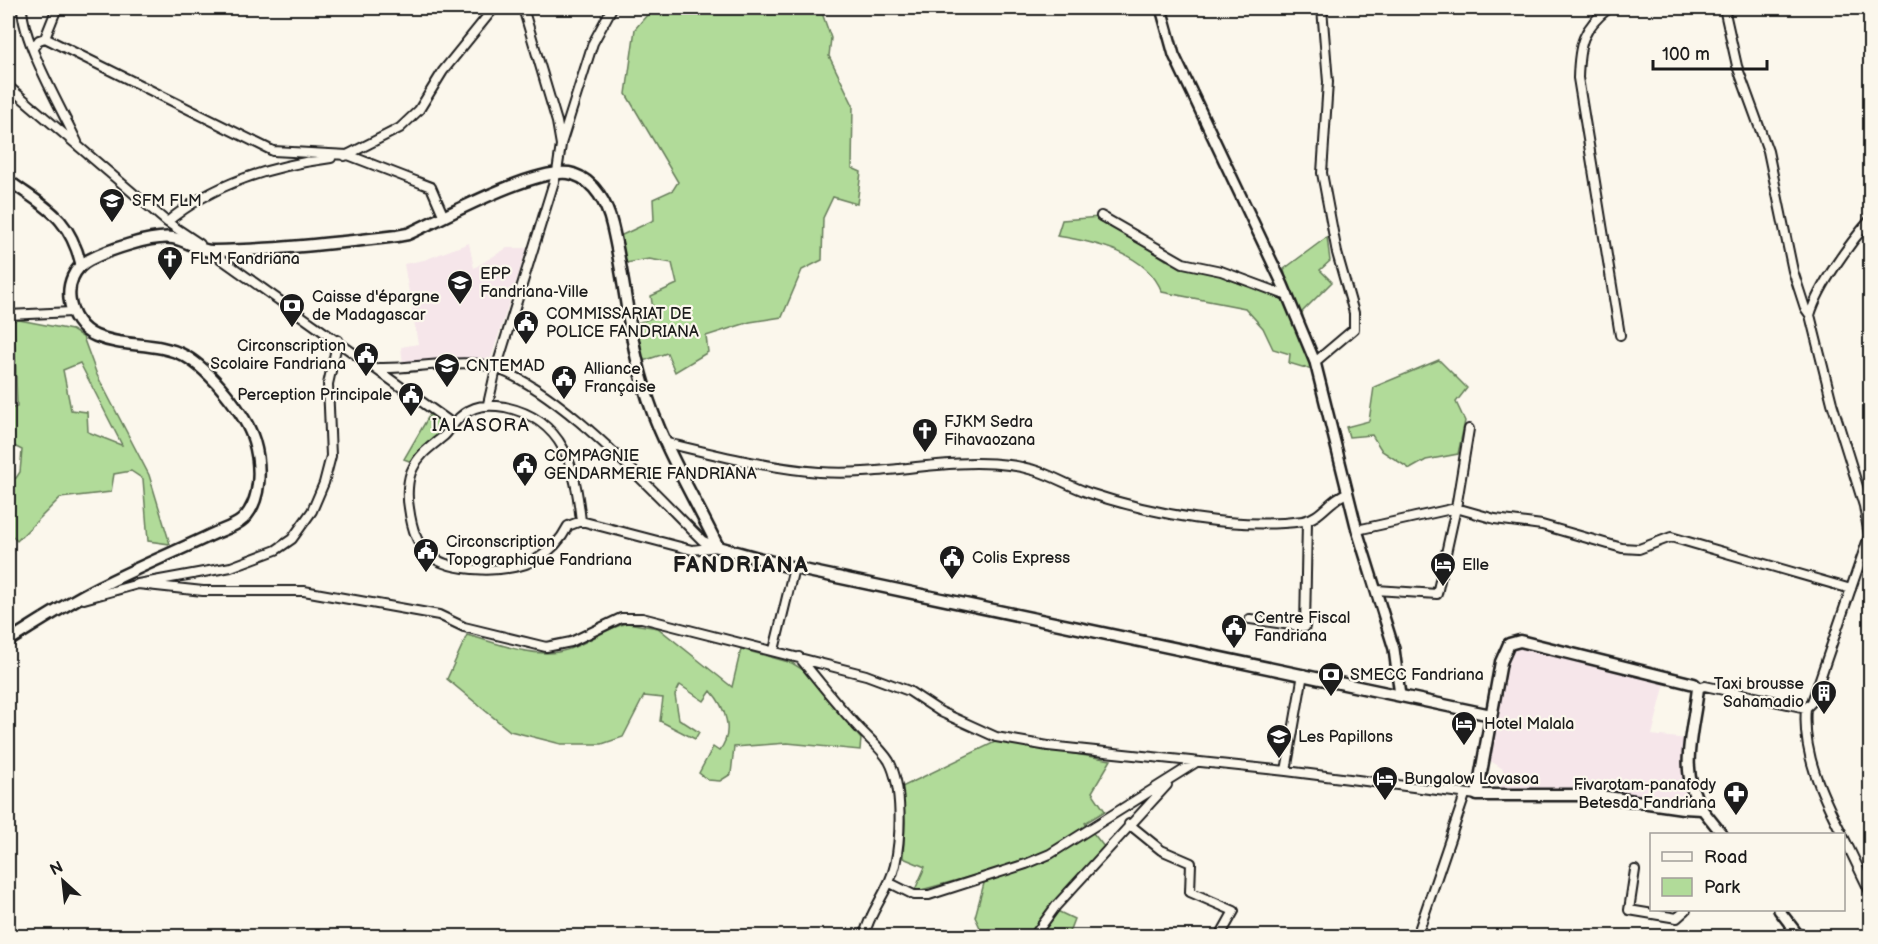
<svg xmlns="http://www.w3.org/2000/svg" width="1878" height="944" font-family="'Balsamiq Sans',sans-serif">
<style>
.built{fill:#f6e6ea}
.green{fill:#b1db99;stroke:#667c5a;stroke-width:1.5;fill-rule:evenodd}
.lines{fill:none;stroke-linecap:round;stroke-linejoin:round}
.minor-casing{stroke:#1c1c1c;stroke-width:12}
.tertiary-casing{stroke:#1c1c1c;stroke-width:14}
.secondary-casing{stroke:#1c1c1c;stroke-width:15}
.minor{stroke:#fbf7ec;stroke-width:8}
.tertiary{stroke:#fbf7ec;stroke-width:9}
.secondary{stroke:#fbf7ec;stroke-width:10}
.labels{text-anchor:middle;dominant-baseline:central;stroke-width:4.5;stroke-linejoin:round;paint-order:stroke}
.poi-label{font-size:16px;fill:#1c1c1c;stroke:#fbf7ec;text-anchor:start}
.neighbourhood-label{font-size:18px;letter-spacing:1.5px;fill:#1c1c1c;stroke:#fbf7ec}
.district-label{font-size:22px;font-weight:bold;letter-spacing:1.5px;fill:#1c1c1c;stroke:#fbf7ec}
</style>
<rect width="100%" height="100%" fill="#fbf7ec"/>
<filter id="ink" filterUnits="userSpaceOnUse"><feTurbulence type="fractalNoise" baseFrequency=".0167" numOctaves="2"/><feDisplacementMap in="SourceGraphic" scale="12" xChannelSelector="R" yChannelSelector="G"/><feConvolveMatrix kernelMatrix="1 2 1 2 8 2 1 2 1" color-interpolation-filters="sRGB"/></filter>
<g filter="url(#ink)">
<path class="built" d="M469 243 474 268 507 248H527L490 361 403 364 401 347 418 344 404 264 424 260Z
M1522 647 1665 683 1652 735 1687 739 1686 809 1500 791 1503 769 1489 760 1504 658 1514 649Z"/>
<path class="green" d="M653 8H815L822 13 831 38 829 56 853 105 852 168 861 172 857 204 833 197 823 218 822 260 802 270 782 317 750 322 706 336 708 352 675 372 667 353 643 361 637 323 654 317 651 296 677 284 672 263 649 259 626 263 620 236 654 220 653 199 673 190 678 182 626 94 635 29Z
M1100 217 1166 260 1210 267 1289 295 1284 269 1327 237 1330 261 1320 270 1332 282 1302 312 1312 370 1289 363 1290 354 1273 349 1263 328 1245 308 1162 292C1147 253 1095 242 1057 236L1062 220Z
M14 319 72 330 83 337 97 375 149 475 170 544 148 541 143 479 131 471 114 474 111 492 60 498 17 541 8 532V479L16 478 20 472 22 450 8 443V409L17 407ZM80 363 122 445H121L88 432 87 412 71 410 63 370Z
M1439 360 1467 388 1456 402 1465 421 1458 454 1426 460 1410 469 1382 451 1372 435 1349 437 1346 427 1369 421 1374 387Z
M430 414 447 426 445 431 416 454 412 462 404 459Z
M627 623 658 628 732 687 741 649 792 663 805 671 861 739 860 750 787 743 734 747 731 774 720 781 708 780 699 773 713 747 719 751C735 732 725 707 711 691L704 701 680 685 675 695 679 719 699 732 695 739 660 721 663 698 644 696 623 737 602 744H561L510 731 447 679 467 635C494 642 530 657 558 652 582 648 603 629 627 623Z
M997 741 1111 760 1092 792 1105 811 1085 823 1105 848 1053 909 1074 919 1069 932 1072 936H984L975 917 987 872 914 892 925 867 903 858 905 822 902 787Z"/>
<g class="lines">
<defs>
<path id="minor" d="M22 8C23 43 61 108 77 142
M1609 8C1582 29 1579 44 1578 78L1620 335
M1724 8 1737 66 1768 151 1793 271 1805 308 1810 315 1832 403 1864 506 1869 536 1812 702 1806 708C1802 753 1822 795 1842 834
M45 38 57 8
M33 48 39 40 45 38 273 151 348 155 431 187 444 217
M8 86 167 222 200 244
M561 144 593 43 612 8
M345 156 400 128 419 110 443 71 494 8
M1101 216 1183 263 1221 271 1288 296
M167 222C214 183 271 166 331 158
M210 251 453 424
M8 315 72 312
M1810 315C1819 285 1850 243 1870 220
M1315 362 1354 329V313L1337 253 1322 173 1328 82 1322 8
M379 368C411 369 450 360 479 364 548 374 653 492 703 541L715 546
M488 404 496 369 557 172 561 145 557 122 523 8
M667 443C717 455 768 468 819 472 882 477 945 457 1009 465 1044 469 1059 482 1089 493 1152 514 1237 530 1303 521 1322 518 1331 497 1348 493
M581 521C575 467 565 420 505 407 487 404 473 405 459 418 453 424 449 431 444 436 432 446 420 453 413 468 407 479 407 497 409 508 411 523 416 544 428 554 451 574 511 574 537 559 551 551 561 540 568 526L581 521 692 550 718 547
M1357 530 1456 508 1495 519 1542 525 1622 548 1639 549 1671 537 1851 589
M138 584 203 591H304L439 615 464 627 546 647 571 642 621 618H642L866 675 909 691 941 712 996 737 1048 746 1286 771 1477 795
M1376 590 1437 594 1456 508 1469 429
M84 599 138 584 231 567 276 550 292 539 312 511 324 483 331 456 328 384 338 340
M1250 619 1305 627 1307 521
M774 650 794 568
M799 657C818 680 837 705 858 727 868 738 881 748 889 761 903 787 901 837 895 865 889 892 870 910 864 936
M1698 688 1705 686 1806 708
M1286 771 1303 674
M1129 824 1161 850 1191 863 1190 892 1234 911 1220 936
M1844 838 1870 892
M1635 870 1629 910 1677 918 1686 910
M890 883 914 895H929L1026 864 1050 854 1195 763
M1034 936 1056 906 1167 785
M1417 936 1465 795"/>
<path id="tertiary" d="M1161 8 1174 55 1283 285 1315 362 1357 530 1394 649 1400 695
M8 180C45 208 68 214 81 264
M1702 809 1722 834
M1779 910 1799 936"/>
<path id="secondary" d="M8 641C37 623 67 603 99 587 136 568 175 552 213 534 222 530 236 526 243 519 262 501 261 465 254 441 246 414 210 370 185 356 157 341 125 348 96 336 66 324 58 276 89 260 108 250 152 235 173 238 187 240 200 252 214 251 275 250 336 243 397 236L408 234C441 219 540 164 573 174 595 181 607 204 612 225 625 278 628 334 644 386 660 442 693 495 718 547L794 568 1491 715
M1520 641 1694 684 1698 688C1694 729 1677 771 1702 809L1683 808 1593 795H1477L1501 662 1509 644Z"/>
</defs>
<use href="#minor" class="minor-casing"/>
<use href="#tertiary" class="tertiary-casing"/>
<use href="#secondary" class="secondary-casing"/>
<use href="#minor" class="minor"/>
<use href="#tertiary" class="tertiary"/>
<use href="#secondary" class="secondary"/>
</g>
</g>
<defs>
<symbol id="school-pin" viewBox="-11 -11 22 30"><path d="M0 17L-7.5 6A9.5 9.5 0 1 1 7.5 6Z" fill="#1c1c1c" stroke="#fbf7ec"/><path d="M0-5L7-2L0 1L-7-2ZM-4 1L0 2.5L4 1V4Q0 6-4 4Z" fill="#fff"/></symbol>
<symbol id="church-pin" viewBox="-11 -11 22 30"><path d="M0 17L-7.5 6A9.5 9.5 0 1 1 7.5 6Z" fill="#1c1c1c" stroke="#fbf7ec"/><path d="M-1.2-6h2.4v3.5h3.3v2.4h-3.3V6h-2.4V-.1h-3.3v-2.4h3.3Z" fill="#fff"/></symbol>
<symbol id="bank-pin" viewBox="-11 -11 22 30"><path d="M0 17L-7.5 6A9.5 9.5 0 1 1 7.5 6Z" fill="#1c1c1c" stroke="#fbf7ec"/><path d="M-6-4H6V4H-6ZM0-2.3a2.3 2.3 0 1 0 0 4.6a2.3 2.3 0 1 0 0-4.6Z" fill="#fff"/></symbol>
<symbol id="civic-pin" viewBox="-11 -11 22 30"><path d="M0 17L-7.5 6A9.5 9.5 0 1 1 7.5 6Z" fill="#1c1c1c" stroke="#fbf7ec"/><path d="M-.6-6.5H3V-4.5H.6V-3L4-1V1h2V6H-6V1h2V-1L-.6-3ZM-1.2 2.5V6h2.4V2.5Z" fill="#fff"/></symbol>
<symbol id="university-pin" viewBox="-11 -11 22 30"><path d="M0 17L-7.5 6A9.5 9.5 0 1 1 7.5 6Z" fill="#1c1c1c" stroke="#fbf7ec"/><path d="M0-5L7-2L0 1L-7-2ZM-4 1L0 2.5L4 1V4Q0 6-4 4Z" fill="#fff"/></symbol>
<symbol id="hotel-pin" viewBox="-11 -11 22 30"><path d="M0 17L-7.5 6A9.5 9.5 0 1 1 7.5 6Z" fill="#1c1c1c" stroke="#fbf7ec"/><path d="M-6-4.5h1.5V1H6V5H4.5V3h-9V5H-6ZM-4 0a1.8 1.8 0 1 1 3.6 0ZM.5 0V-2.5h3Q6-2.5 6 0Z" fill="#fff"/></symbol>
<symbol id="building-pin" viewBox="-11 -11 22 30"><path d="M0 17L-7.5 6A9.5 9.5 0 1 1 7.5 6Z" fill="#1c1c1c" stroke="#fbf7ec"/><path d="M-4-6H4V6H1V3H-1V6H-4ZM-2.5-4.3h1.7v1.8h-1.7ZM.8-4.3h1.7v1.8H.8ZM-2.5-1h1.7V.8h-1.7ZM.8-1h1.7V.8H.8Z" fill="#fff"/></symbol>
<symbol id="pharmacy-pin" viewBox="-11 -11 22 30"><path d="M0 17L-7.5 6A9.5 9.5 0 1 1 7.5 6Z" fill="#1c1c1c" stroke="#fbf7ec"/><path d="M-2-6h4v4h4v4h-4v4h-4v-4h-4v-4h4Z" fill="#fff"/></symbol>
</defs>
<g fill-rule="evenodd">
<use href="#school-pin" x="97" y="186" width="30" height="40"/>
<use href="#church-pin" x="155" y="244" width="30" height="40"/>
<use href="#school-pin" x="445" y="268" width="30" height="40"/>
<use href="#bank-pin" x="277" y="291" width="30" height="40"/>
<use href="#civic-pin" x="511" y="308" width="30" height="40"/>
<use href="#civic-pin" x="351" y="340" width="30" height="40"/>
<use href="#university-pin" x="432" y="351" width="30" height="40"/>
<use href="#civic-pin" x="549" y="363" width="30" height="40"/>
<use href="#civic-pin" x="396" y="380" width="30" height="40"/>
<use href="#church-pin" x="910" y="416" width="30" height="40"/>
<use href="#civic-pin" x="510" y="450" width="30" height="40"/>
<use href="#civic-pin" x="411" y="536" width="30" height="40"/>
<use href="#civic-pin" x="937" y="543" width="30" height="40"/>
<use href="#hotel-pin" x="1428" y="550" width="30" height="40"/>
<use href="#civic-pin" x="1219" y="612" width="30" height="40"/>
<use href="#bank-pin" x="1316" y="660" width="30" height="40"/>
<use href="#building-pin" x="1809" y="678" width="30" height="40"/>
<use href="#hotel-pin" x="1449" y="709" width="30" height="40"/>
<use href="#school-pin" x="1264" y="722" width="30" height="40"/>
<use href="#hotel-pin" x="1370" y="764" width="30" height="40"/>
<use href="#pharmacy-pin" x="1721" y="779" width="30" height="40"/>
</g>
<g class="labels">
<g class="poi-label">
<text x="132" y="201">SFM FLM</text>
<text x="190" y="259">FLM Fandriana</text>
<text x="480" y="274">EPP<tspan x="480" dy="18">Fandriana-Ville</tspan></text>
<text x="312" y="297">Caisse d'épargne<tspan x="312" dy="18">de Madagascar</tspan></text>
<text x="546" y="314">COMMISSARIAT DE<tspan x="546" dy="18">POLICE FANDRIANA</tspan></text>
<text x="346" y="346" text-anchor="end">Circonscription<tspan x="346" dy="18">Scolaire Fandriana</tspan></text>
<text x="466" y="366">CNTEMAD</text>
<text x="584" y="369">Alliance<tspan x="584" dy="18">Française</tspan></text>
<text x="392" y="395" text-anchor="end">Perception Principale</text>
<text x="944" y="422">FJKM Sedra<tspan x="944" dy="18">Fihavaozana</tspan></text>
<text x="544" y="456">COMPAGNIE<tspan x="544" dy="18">GENDARMERIE FANDRIANA</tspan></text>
<text x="446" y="542">Circonscription<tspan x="446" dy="18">Topographique Fandriana</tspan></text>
<text x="972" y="558">Colis Express</text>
<text x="1462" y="565">Elle</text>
<text x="1254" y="618">Centre Fiscal<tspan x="1254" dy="18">Fandriana</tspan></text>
<text x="1350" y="675">SMECC Fandriana</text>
<text x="1804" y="684" text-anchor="end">Taxi brousse<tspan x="1804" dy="18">Sahamadio</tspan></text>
<text x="1484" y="724">Hotel Malala</text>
<text x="1298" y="737">Les Papillons</text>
<text x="1404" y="779">Bungalow Lovasoa</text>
<text x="1716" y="785" text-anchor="end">Fivarotam-panafody<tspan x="1716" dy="18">Betesda Fandriana</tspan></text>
</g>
<g class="neighbourhood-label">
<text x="481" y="425">IALASORA</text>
</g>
<g class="district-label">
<text x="741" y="565">FANDRIANA</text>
</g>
</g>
<rect width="1878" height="944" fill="none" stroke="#fbf7ec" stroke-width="30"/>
<rect x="15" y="15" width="1848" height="914" fill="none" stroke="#1c1c1c" stroke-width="2" filter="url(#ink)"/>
<rect x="1650" y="833" width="195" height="78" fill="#fbf7ec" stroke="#a29f99" stroke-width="1.5"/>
<rect x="1662" y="852" width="30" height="9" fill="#fbf7ec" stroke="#a29f99" stroke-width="1.5"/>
<text x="1704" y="863" font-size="18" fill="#1c1c1c">Road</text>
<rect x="1662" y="878" width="30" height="18" fill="#b1db99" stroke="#a29f99" stroke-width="1.5"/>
<text x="1704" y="893" font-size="18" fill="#1c1c1c">Park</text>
<g transform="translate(63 881) rotate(333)" stroke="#fbf7ec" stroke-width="4.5" paint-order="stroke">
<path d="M0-4.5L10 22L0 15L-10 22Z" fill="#1c1c1c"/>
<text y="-9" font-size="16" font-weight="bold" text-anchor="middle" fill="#1c1c1c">N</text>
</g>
<path d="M1653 60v9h114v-9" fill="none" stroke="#1c1c1c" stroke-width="3"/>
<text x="1662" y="60" font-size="18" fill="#1c1c1c" stroke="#fbf7ec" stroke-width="4.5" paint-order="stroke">100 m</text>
</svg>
